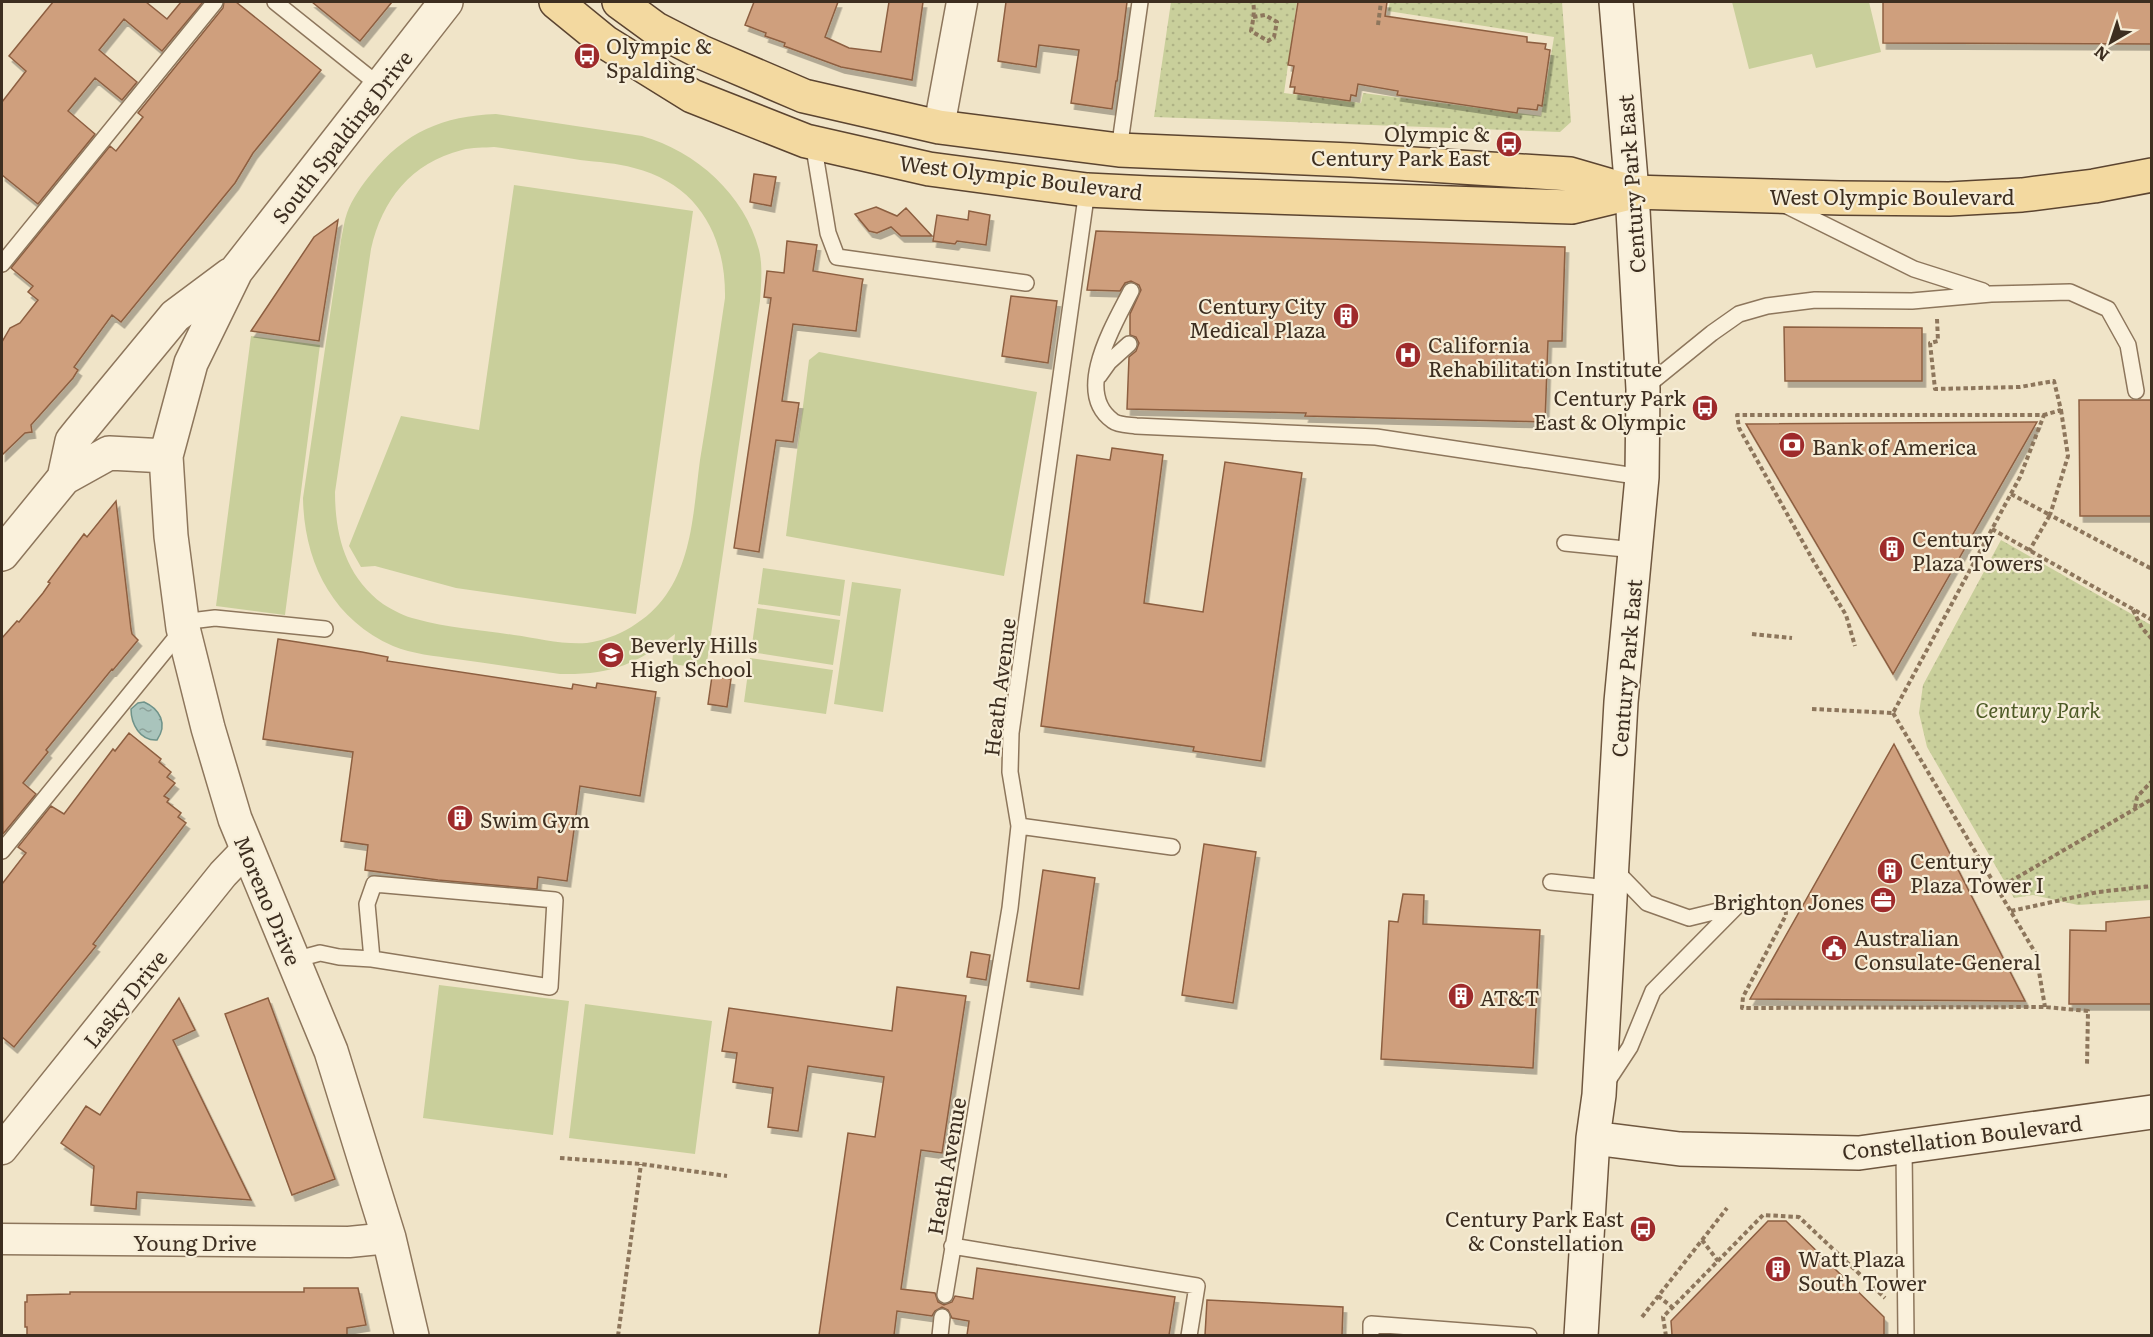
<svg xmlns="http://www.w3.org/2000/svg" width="2153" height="1337" font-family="Literata,serif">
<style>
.grass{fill:url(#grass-dots)}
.pitch{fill:#c9cf9b;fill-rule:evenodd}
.water{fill:url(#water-ripples);stroke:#6f938a;stroke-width:1.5}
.building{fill:#cf9f7d;stroke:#8d5f41;stroke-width:1.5;filter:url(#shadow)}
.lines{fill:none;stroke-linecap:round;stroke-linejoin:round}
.service-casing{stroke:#8d765c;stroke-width:18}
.minor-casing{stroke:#8d765c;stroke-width:33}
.tertiary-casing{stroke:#8d765c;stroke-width:36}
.secondary-casing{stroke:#6f573f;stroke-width:36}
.primary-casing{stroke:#5b4430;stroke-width:36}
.path{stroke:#8d765c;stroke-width:4;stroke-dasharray:4.5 3;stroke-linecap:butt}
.service{stroke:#faf1dc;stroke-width:15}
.minor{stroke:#faf1dc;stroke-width:30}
.tertiary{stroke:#faf1dc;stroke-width:33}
.secondary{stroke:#faf1dc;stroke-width:33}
.primary{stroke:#f3d9a0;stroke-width:33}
.labels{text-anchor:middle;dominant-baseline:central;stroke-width:4.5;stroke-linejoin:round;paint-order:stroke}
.poi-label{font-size:21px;fill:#3d2e20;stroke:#f7eed8;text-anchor:start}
.street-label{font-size:21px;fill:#3d2e20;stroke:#f7eed8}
.park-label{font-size:21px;font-style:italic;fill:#4d5a26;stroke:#f7eed8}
</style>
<defs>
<pattern id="grass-dots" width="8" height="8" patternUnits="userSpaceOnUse" patternTransform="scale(1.5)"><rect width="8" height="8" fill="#c9cf9b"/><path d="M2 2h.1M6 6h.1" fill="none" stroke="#aeb285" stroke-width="1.8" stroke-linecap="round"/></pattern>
<pattern id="water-ripples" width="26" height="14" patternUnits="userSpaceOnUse" patternTransform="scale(1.5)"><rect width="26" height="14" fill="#a9c4bc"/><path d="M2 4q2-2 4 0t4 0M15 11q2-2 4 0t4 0" fill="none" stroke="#8ba098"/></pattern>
<filter id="shadow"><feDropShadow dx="3.5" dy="6" stdDeviation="0" flood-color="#0004"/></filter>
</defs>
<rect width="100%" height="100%" fill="#f0e4c8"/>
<path class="grass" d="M1171 2H1297L1284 93 1361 103 1363 93 1541 116 1554 37 1388 11 1390 2H1562L1571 122 1560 132 1154 117Z
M2001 540 2151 625V900L2078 905 2033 895 2014 898 1927 747 1919 713 1923 685Z"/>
<path class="pitch" d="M1732 2H1869L1881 52 1816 68 1812 54 1749 69Z
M496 114 642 136C696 151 745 195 759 250 763 266 761 285 760 301L706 669 672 664 675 634C636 665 610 675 560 674 526 669 491 664 456 659 435 656 412 654 393 646 332 619 304 562 303 498L341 240C343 231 344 221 347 213 352 199 362 185 371 174 405 132 443 116 496 114ZM494 147C523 151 551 155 580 160 598 162 617 163 634 168 698 184 726 236 725 298 717 352 709 406 700 460 694 504 693 557 666 595 649 620 617 639 587 643 563 645 537 638 514 635 482 630 448 628 416 619 406 617 392 610 383 604 346 577 335 536 335 492L371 249C382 200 411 163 462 150 472 147 484 148 494 147Z
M514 185 693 211 636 614 456 588 375 566 361 567 349 546 401 416 479 430Z
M251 336 320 345 285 615 216 606Z
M819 352 1037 392 1004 576 786 536 809 360Z
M763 568 845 580 840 616 758 604Z
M852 582 901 589 883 712 834 704Z
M757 608 840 620 833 665 751 652Z
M750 658 833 670 826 714 744 702Z
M439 985 569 1001 553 1135 423 1118Z
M585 1004 712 1021 695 1154 569 1138Z"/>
<path class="water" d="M144 702C160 709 168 724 157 740 140 741 131 724 131 709L138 703Z"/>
<path class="building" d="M53 2H146L167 19 181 2H203L162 51 124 19 99 50 137 82 122 100 95 78 68 111 95 134 38 204 2 175V102L26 71 9 56Z
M224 2H236L321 70 253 153 235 183 121 322 112 315 74 367 78 370 73 378 31 425 32 432 25 433 2 455V342L10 328 20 323 38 300 28 292 33 286 11 268 110 146 116 151 143 117 138 113 223 8Z
M312 2H392L360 41Z
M754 2H838L825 37 849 48 881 52 889 2H923L912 80 841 67 784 46 785 43 765 36 766 33 745 25Z
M1006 2H1127L1117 81H1116L1112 109 1071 103 1079 50 1039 45 1036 67 998 61Z
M1298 2H1387L1385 16 1527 37V42L1546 44 1545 49 1550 50 1542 106 1538 105 1537 110 1518 108 1517 113 1397 95 1398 91 1358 84 1356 96 1351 95 1350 101 1294 93 1295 87H1290L1294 66 1288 65Z
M1883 2H2151V44L1883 43Z
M754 174 776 177 771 206 750 202Z
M876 207 897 216 906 208 932 236H901L891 227 877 233 869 231 855 214Z
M969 211 990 215 986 245 957 241 955 244 933 241 937 215 968 220Z
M338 220 319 341 251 331 314 237Z
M1096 231 1565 247 1562 341H1548L1545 422 1305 416 1306 413 1127 409 1129 357 1136 351 1139 343 1136 337 1130 335V314L1141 290 1139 285 1131 281 1125 283 1120 291 1087 290Z
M787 241 817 245 813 271 863 279 862 284 856 331 793 324 782 401 799 403 793 442 776 440 759 552 734 548 771 298 764 297 767 271 784 273Z
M1011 296 1057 301 1048 363 1002 356Z
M1784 327 1922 328V381H1785Z
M2079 400H2151V516H2080Z
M2037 422 1893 674 1746 424Z
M1112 448 1163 455 1144 603 1203 612 1225 462 1302 473 1261 761 1193 751 1194 747 1041 726 1077 455 1110 460Z
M116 501 131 629 132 634 138 640 113 670 112 669 46 750 48 752 23 783 36 794 3 834 2 638 17 621 19 622 43 593 50 583 48 582 84 534 87 537Z
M278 639 362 652 388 657 387 661 572 689 573 684 596 688 597 683 656 692 640 796 580 786 567 881 538 877 537 889 438 880 365 870 368 845 341 841 353 752 263 739Z
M712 676 731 679 727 707 708 704Z
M129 733 161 759 159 762 171 772 167 777 175 783 164 796 169 799 167 802 181 813 178 817 186 823 93 944 96 946 14 1047 2 1037V884L26 853 18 847 51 806 64 814 113 749 115 751Z
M1894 744 2025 1001 1750 999Z
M1204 844 1256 852 1233 1003 1182 995Z
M1043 870 1095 878 1079 989 1027 981Z
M1403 894 1424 895 1423 924 1540 930 1533 1068 1381 1059 1389 921 1398 922Z
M2151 917V1004H2069L2070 930 2106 931V922Z
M971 952 990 955 986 980 967 977Z
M897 987 966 996 942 1153 921 1150 901 1289 935 1293 938 1302 944 1305 952 1302 955 1296 973 1299 977 1268 1175 1297 1169 1335H967L969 1321 952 1318 948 1310 942 1307 935 1311 932 1316 897 1311 894 1335H819L848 1133 875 1137 884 1077 808 1066 798 1131 768 1127 773 1088 733 1082 737 1053 722 1051 729 1008 892 1031Z
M179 998 195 1030 173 1040 251 1200 137 1192 136 1209 91 1205 94 1166 61 1143 86 1106 100 1115Z
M268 998 335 1179 292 1195 225 1014Z
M1768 1221H1786L1884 1317V1335H1672L1671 1321Z
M304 1288H358L366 1325 347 1328V1335H27V1327H25V1302H27V1295L70 1294V1292H304Z
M1207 1300 1343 1307 1342 1335H1205Z"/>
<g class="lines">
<defs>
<path id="service" d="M275 2 380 86
M813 142 828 233 837 257 1026 283
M1119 150 1140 2
M1785 205 1914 269 1983 291
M2 264 215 2
M1131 291C1115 323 1072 392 1113 421 1118 425 1129 425 1136 426L1376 437 1642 477
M1099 376 1109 362 1129 344
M1643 389 1712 333 1739 314 1767 306 1815 300 1912 301 1991 294 2070 292 2108 309 2128 345 2136 391
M1565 543 1635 550
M182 622 215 618 325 629
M1019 826 1172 847
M2 851 182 630
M1614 869 1647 903 1689 918 1734 907
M1551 882 1609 888
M294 960 320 953 339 957 372 959 550 987 555 900 374 884 367 904 372 959
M1607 1082 1630 1047 1653 991 1737 906
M1904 1148 1906 1336
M952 1246 1197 1286 1189 1336
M945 1295 1010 908 1019 826 1010 772 1011 733 1087 190
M940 1336 942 1317
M1371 1336V1324L1529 1336"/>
<path id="minor" d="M939 127 962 2
M2 1149 223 874 248 848
M2 1239 349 1242 389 1238"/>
<path id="tertiary" d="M166 456 171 536 183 628 208 728 235 819 331 1051 389 1238 412 1336
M64 478 72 441 80 431 175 316 230 275
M2 554 64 478 109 453 166 456 191 363 236 271 446 2"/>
<path id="secondary" d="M1593 1138 1680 1149 1859 1153 2152 1112
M1581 1336 1593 1138 1599 1095 1621 702 1642 477 1643 389 1632 192 1616 2"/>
<path id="primary" d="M556 2 605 42 692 96 806 141 929 169 1087 190 1149 193 1572 207 1630 193
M619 2 656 29 701 52 804 96 939 127 1119 150 1351 160 1570 174 1632 192 1840 198 1949 199 2022 195 2094 186 2152 175"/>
</defs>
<use href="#service" class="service-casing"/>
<use href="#minor" class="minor-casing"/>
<use href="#tertiary" class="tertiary-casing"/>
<use href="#secondary" class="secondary-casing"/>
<use href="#primary" class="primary-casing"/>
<path class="path" d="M1253 17 1265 15 1277 22 1274 37 1268 41 1251 31C1253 21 1255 11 1253 2
M1378 25 1381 2
M1937 319 1938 341 1930 343 1935 389 2020 387 2054 381 2061 410 2044 415
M2061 410 2068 456 2050 515 2152 569
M2011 494 2050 515 2029 551
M1992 529 2152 620
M2133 610 2142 628 2152 639
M1752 634 1792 638
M1812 709 1893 713 2020 477 2044 415H1737L1739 428 1814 562 1846 615 1855 646
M1893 713 2036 954 2045 1007
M2135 808 2137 797 2152 781
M1997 889 2152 799
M1785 903 1786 915 1743 997 1742 1008 2045 1007 2088 1011 2087 1066
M2011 911 2098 892 2152 886
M560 1158 641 1164 727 1176
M1702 1240 1718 1261
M1658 1296 1672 1307
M1642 1317 1727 1208
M618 1336 641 1164
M1666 1336 1663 1317 1763 1215 1799 1217 1885 1298"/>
<use href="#service" class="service"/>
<use href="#minor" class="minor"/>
<use href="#tertiary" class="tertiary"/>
<use href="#secondary" class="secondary"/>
<use href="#primary" class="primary"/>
</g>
<defs>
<symbol id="bus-disc" viewBox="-11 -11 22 22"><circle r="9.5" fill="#9e2a2b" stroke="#f7eed8"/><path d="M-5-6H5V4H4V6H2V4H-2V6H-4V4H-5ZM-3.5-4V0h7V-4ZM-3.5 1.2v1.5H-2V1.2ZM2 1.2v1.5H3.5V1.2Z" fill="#fff"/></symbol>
<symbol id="building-disc" viewBox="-11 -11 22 22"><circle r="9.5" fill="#9e2a2b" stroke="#f7eed8"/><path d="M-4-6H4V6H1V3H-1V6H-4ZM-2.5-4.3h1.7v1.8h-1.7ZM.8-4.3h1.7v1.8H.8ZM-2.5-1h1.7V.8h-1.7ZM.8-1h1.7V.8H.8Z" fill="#fff"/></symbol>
<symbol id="hospital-disc" viewBox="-11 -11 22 22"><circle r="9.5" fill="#9e2a2b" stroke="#f7eed8"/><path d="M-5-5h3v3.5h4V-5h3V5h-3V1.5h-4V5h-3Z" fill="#fff"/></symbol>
<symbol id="bank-disc" viewBox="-11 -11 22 22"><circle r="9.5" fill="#9e2a2b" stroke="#f7eed8"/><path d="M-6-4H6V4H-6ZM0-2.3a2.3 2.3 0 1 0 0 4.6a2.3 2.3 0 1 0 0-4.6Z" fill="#fff"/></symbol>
<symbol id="school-disc" viewBox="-11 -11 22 22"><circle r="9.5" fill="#9e2a2b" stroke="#f7eed8"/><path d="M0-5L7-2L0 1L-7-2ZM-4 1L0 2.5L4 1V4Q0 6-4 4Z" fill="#fff"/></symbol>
<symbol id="office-disc" viewBox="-11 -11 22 22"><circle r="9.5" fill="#9e2a2b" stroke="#f7eed8"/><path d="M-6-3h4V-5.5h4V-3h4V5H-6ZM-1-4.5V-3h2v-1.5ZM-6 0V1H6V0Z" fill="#fff"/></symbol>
<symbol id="civic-disc" viewBox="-11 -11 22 22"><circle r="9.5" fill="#9e2a2b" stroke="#f7eed8"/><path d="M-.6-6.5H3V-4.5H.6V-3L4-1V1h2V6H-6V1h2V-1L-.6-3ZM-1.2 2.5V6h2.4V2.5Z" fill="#fff"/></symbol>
</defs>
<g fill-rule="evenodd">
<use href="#bus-disc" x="572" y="41" width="30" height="30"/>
<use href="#bus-disc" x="1494" y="129" width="30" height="30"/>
<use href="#building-disc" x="1331" y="301" width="30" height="30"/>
<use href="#hospital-disc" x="1393" y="340" width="30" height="30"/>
<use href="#bus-disc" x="1690" y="393" width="30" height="30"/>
<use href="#bank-disc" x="1777" y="430" width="30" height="30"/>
<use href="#building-disc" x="1877" y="534" width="30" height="30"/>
<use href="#school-disc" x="596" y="640" width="30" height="30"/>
<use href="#building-disc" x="445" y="803" width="30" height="30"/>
<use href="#building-disc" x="1875" y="856" width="30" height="30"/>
<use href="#office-disc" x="1868" y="885" width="30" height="30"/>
<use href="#civic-disc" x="1819" y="933" width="30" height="30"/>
<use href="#building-disc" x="1446" y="981" width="30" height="30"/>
<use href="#bus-disc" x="1628" y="1214" width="30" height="30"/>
<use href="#building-disc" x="1763" y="1254" width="30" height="30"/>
</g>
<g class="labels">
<g class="poi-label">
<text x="606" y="44">Olympic &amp;<tspan x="606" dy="24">Spalding</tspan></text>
<text x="1490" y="132" text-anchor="end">Olympic &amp;<tspan x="1490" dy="24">Century Park East</tspan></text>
<text x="1326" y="304" text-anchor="end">Century City<tspan x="1326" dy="24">Medical Plaza</tspan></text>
<text x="1428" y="343">California<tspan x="1428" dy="24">Rehabilitation Institute</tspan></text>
<text x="1686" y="396" text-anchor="end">Century Park<tspan x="1686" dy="24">East &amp; Olympic</tspan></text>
<text x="1812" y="445">Bank of America</text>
<text x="1912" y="537">Century<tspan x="1912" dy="24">Plaza Towers</tspan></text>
<text x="630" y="643">Beverly Hills<tspan x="630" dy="24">High School</tspan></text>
<text x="480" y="818">Swim Gym</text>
<text x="1910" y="859">Century<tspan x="1910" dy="24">Plaza Tower I</tspan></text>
<text x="1864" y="900" text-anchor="end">Brighton Jones</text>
<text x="1854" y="936">Australian<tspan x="1854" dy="24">Consulate-General</tspan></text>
<text x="1480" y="996">AT&amp;T</text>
<text x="1624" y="1217" text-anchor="end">Century Park East<tspan x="1624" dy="24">&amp; Constellation</tspan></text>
<text x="1798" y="1257">Watt Plaza<tspan x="1798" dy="24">South Tower</tspan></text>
</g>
<g class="street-label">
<text transform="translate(341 136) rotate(-52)">South Spalding Drive</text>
<text transform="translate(1021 176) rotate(7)">West Olympic Boulevard</text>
<text transform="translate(1630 184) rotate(-94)">Century Park East</text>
<text x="1892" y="195">West Olympic Boulevard</text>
<text transform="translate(1625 668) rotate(-85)">Century Park East</text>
<text transform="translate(998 687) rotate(-83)">Heath Avenue</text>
<text transform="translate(269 900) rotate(67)">Moreno Drive</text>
<text transform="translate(124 998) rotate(-51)">Lasky Drive</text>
<text transform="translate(1962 1136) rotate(-7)">Constellation Boulevard</text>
<text transform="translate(945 1166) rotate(-80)">Heath Avenue</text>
<text x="195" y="1241">Young Drive</text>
</g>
<g class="park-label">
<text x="2038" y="708">Century Park</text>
</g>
</g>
<rect width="2153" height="1337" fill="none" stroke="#3d2e20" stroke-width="6"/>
<g transform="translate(2111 42) rotate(219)" stroke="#f7eed8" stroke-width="4.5" paint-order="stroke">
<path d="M0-4.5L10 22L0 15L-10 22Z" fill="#3d2e20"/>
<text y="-9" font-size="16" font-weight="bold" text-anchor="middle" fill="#3d2e20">N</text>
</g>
</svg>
